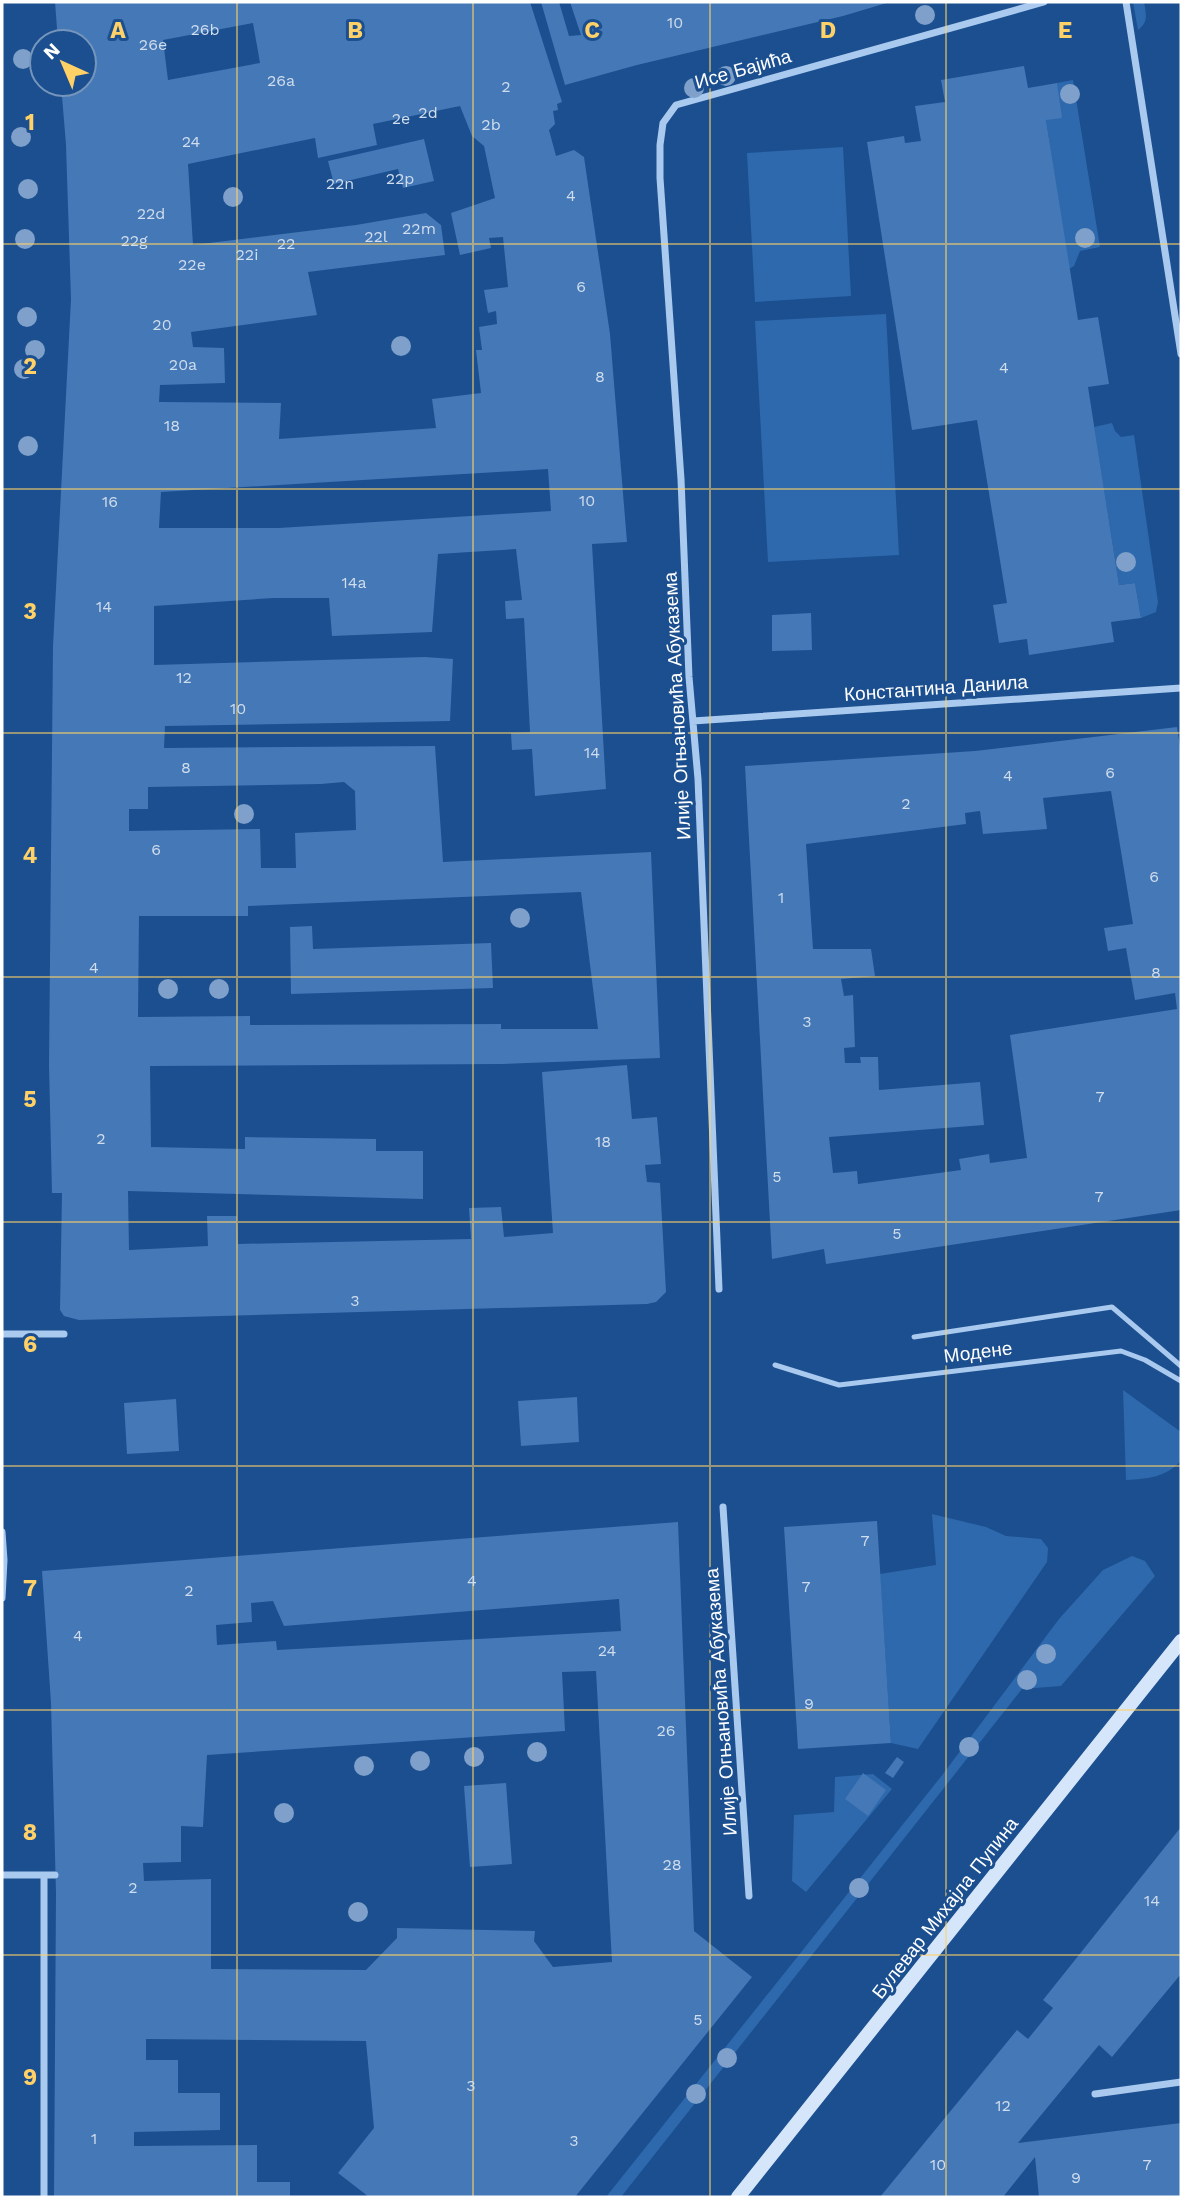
<svg xmlns="http://www.w3.org/2000/svg" width="1183" height="2199" font-family="'Work Sans',sans-serif">
<style>
.green{fill:#2e69ad}
.building{fill:#4478b7;fill-rule:evenodd}
.lines{fill:none;stroke-linecap:round;stroke-linejoin:round}
.lane{stroke:#a9c9ee;stroke-width:5}
.street{stroke:#a9c9ee;stroke-width:7}
.secondary{stroke:#d6e6fa;stroke-width:14}
.tree{fill:#7ea0ca}
.grid{fill:none;stroke:#ffd166;stroke-width:2;stroke-opacity:0.55}
.labels{text-anchor:middle;dominant-baseline:central;stroke-width:6;stroke-linejoin:round;paint-order:stroke}
.number-label{font-size:16px;fill:#d0dded}
.street-label{font-size:19px;fill:#fff;stroke:#1b4f8f}
.grid-label{font-size:23px;text-anchor:middle;font-weight:bold;fill:#ffd166;stroke:#1b4f8f;stroke-width:6;stroke-linejoin:round;paint-order:stroke}
</style>
<rect width="100%" height="100%" fill="#1b4f8f"/>
<path class="green" d="M1133 2H1144C1146 14 1149 22 1138 30Z
M1073 80 1100 247 1080 251 1074 266 1069 269 1046 120 1057 83Z
M843 147 851 296 755 302 747 153Z
M886 314 899 555 768 562 755 321Z
M1112 423 1115 431 1121 437 1134 435 1158 602 1156 612 1141 618 1135 583 1119 585 1094 427Z
M1123 1390 1181 1432V1461C1166 1477 1148 1479 1126 1480Z
M932 1514 986 1527 1006 1536 1041 1539 1048 1548 1047 1562 918 1749 891 1743 880 1574 936 1565Z
M1132 1556 1145 1561 1155 1576 1061 1686 1022 1689 621 2197H606L943 1774 1059 1619 1103 1570Z
M873 1774 892 1789 806 1892 792 1881 794 1815 834 1812 835 1777Z"/>
<path class="building" d="M55 2H530L562 102 557 104 558 110 553 111 555 124 549 130 556 156 574 150 584 157 610 334 627 542 592 544 606 789 535 796 532 749 512 750 511 733 530 732 524 618 506 619 505 601 522 600 516 549 438 554 432 632 332 636 329 598H273L154 606V665L425 657 453 659 450 721 165 726 164 748 435 746 443 862 651 852 660 1058 501 1064 150 1066 151 1147 245 1149V1137L376 1139V1151H423V1199L128 1191 129 1250 208 1246 207 1216H237L238 1244 471 1239 469 1208 501 1207 504 1237 553 1233 542 1072 627 1065 632 1119 657 1117 661 1164 645 1165 647 1182 660 1183 666 1292 656 1302 647 1304 79 1320 64 1316 60 1310 62 1193H52L49 1065 53 646 71 299 66 145 61 84H84V42H58ZM253 23 260 63 168 80 163 40ZM460 106 472 136 484 146 495 198 451 213 460 255 491 248 489 238 503 237 508 287 484 290 488 313 496 311 497 324 479 327 482 350H476L481 393 432 399 436 428 279 439 281 403 159 402 160 385 225 383 224 348 193 347 191 332 317 315 308 272 445 255 441 225 426 213 356 225 193 245 188 164 315 138 318 158 377 145 373 124ZM548 469 551 511 279 528H159L161 492ZM344 782 355 791 356 830 295 833 296 868H261L260 829 129 831V809H148V787L321 784ZM581 892 598 1029H501V1024L250 1025V1016L138 1017 139 916H248V906Z
M541 2H559L569 36 581 35 570 2H890L843 16 637 65 565 85Z
M1024 66 1028 88 1057 83 1062 118 1046 120 1078 320 1098 317 1109 384 1088 387 1119 585 1135 583 1141 618 1111 622 1114 642 1029 655 1027 639 999 643 993 605 1007 603 977 420 912 430 867 142 904 136 905 143 921 141 915 106 945 102 941 80Z
M424 139 434 181 403 188 398 169 334 184 328 161Z
M811 613 812 650 772 651V615Z
M1177 727 1181 753V1210L826 1264 824 1249 772 1259 745 766 975 751ZM1111 791 1133 924 1104 928 1108 951 1126 948 1135 1000 1175 993 1177 1009 1010 1035 1027 1158 990 1163 989 1154 959 1159 961 1170 858 1184 857 1171 833 1173 829 1137 984 1125 980 1082 879 1090 878 1057H860L861 1063H845L844 1048 855 1047 853 995 844 996 841 979 875 976 871 949H813L806 844 966 824 965 813 980 811 983 834 1047 829 1043 798Z
M312 926 313 949 491 943 493 988 291 994 290 927Z
M577 1397 579 1442 521 1446 518 1401Z
M176 1399 179 1451 127 1454 124 1403Z
M877 1521 891 1743 798 1749 784 1527Z
M678 1522 694 1931 752 1977 575 2197H369L338 2173 374 2128 366 2041 146 2039V2060H178V2093H220V2130L134 2132V2146L257 2145V2182H290V2197H54L56 1893 51 1703 42 1571ZM619 1599 621 1631 277 1650 276 1641 217 1645 216 1625 252 1622 251 1603 273 1601 284 1626ZM596 1671 612 1962 553 1967 534 1941 535 1931 397 1928V1938L366 1970 211 1969V1879L144 1881 143 1863 181 1862V1826L203 1827 207 1755 565 1731 562 1672Z
M897 1757 904 1762 893 1778 885 1773Z
M863 1773 886 1790 868 1816 845 1799Z
M506 1783 512 1864 470 1867 464 1786Z
M1181 1827V1974L1112 2057 1099 2045 1018 2143 1181 2123V2197H1039L1035 2157 1003 2197H880L1017 2030 1028 2039 1053 2008 1043 2000Z"/>
<g class="lines">
<path class="lane" d="M914 1337 1112 1307 1181 1366
M775 1365 839 1385 1121 1351 1145 1360 1181 1381"/>
<path class="street" d="M1126 2 1181 354
M693 721 1181 688
M719 1289 698 779 689 677 681 479 660 178V145L663 123 676 105 1044 2
M2 1334H64
M723 1507 749 1896
M2 1532 4 1560 2 1598
M2 1875H55
M44 1876V2197
M1095 2094 1181 2082"/>
<path class="secondary" d="M738 2197 1181 1641"/>
</g>
<g class="tree">
<circle cx="925" cy="15" r="10"/>
<circle cx="23" cy="59" r="10"/>
<circle cx="726" cy="76" r="10"/>
<circle cx="694" cy="88" r="10"/>
<circle cx="1070" cy="94" r="10"/>
<circle cx="21" cy="137" r="10"/>
<circle cx="28" cy="189" r="10"/>
<circle cx="233" cy="197" r="10"/>
<circle cx="1085" cy="238" r="10"/>
<circle cx="25" cy="239" r="10"/>
<circle cx="27" cy="317" r="10"/>
<circle cx="401" cy="346" r="10"/>
<circle cx="35" cy="350" r="10"/>
<circle cx="24" cy="369" r="10"/>
<circle cx="28" cy="446" r="10"/>
<circle cx="1126" cy="562" r="10"/>
<circle cx="244" cy="814" r="10"/>
<circle cx="520" cy="918" r="10"/>
<circle cx="168" cy="989" r="10"/>
<circle cx="219" cy="989" r="10"/>
<circle cx="1046" cy="1654" r="10"/>
<circle cx="1027" cy="1680" r="10"/>
<circle cx="969" cy="1747" r="10"/>
<circle cx="537" cy="1752" r="10"/>
<circle cx="474" cy="1757" r="10"/>
<circle cx="420" cy="1761" r="10"/>
<circle cx="364" cy="1766" r="10"/>
<circle cx="284" cy="1813" r="10"/>
<circle cx="859" cy="1888" r="10"/>
<circle cx="358" cy="1912" r="10"/>
<circle cx="727" cy="2058" r="10"/>
<circle cx="696" cy="2094" r="10"/>
</g>
<path class="grid" d="M237 2V2197M473 2V2197M710 2V2197M946 2V2197M2 244H1181M2 489H1181M2 733H1181M2 977H1181M2 1222H1181M2 1466H1181M2 1710H1181M2 1955H1181"/>
<g class="labels">
<g class="number-label">
<text x="675" y="22">10</text>
<text x="205" y="29">26b</text>
<text x="153" y="44">26e</text>
<text x="281" y="80">26a</text>
<text x="506" y="86">2</text>
<text x="428" y="112">2d</text>
<text x="401" y="118">2e</text>
<text x="491" y="124">2b</text>
<text x="191" y="141">24</text>
<text x="400" y="178">22p</text>
<text x="340" y="183">22n</text>
<text x="571" y="195">4</text>
<text x="151" y="213">22d</text>
<text x="419" y="228">22m</text>
<text x="376" y="236">22l</text>
<text x="134" y="240">22g</text>
<text x="286" y="243">22</text>
<text x="247" y="254">22i</text>
<text x="192" y="264">22e</text>
<text x="581" y="286">6</text>
<text x="162" y="324">20</text>
<text x="183" y="364">20a</text>
<text x="1004" y="367">4</text>
<text x="600" y="376">8</text>
<text x="172" y="425">18</text>
<text x="587" y="500">10</text>
<text x="110" y="501">16</text>
<text x="354" y="582">14a</text>
<text x="104" y="606">14</text>
<text x="184" y="677">12</text>
<text x="238" y="708">10</text>
<text x="592" y="752">14</text>
<text x="186" y="767">8</text>
<text x="1110" y="772">6</text>
<text x="1008" y="775">4</text>
<text x="906" y="803">2</text>
<text x="156" y="849">6</text>
<text x="1154" y="876">6</text>
<text x="781" y="897">1</text>
<text x="94" y="967">4</text>
<text x="1156" y="972">8</text>
<text x="807" y="1021">3</text>
<text x="1100" y="1096">7</text>
<text x="101" y="1138">2</text>
<text x="603" y="1141">18</text>
<text x="777" y="1176">5</text>
<text x="1099" y="1196">7</text>
<text x="897" y="1233">5</text>
<text x="355" y="1300">3</text>
<text x="865" y="1540">7</text>
<text x="472" y="1580">4</text>
<text x="806" y="1586">7</text>
<text x="189" y="1590">2</text>
<text x="78" y="1635">4</text>
<text x="607" y="1650">24</text>
<text x="809" y="1703">9</text>
<text x="666" y="1730">26</text>
<text x="672" y="1864">28</text>
<text x="133" y="1887">2</text>
<text x="1152" y="1900">14</text>
<text x="698" y="2019">5</text>
<text x="471" y="2085">3</text>
<text x="1003" y="2105">12</text>
<text x="94" y="2138">1</text>
<text x="574" y="2140">3</text>
<text x="938" y="2164">10</text>
<text x="1147" y="2164">7</text>
<text x="1076" y="2177">9</text>
</g>
<g class="street-label">
<text transform="translate(743 69) rotate(-16)">Исе Бајића</text>
<text transform="translate(936 688) rotate(-4)">Константина Данила</text>
<text transform="translate(677 706) rotate(-93)">Илије Огњановића Абуказема</text>
<text transform="translate(978 1352) rotate(-7)">Модене</text>
<text transform="translate(721 1702) rotate(-94)">Илије Огњановића Абуказема</text>
<text transform="translate(945 1908) rotate(-52)">Булевар Михајла Пупина</text>
</g>
</g>
<g class="grid-label">
<text x="118" y="38">A</text>
<text x="355" y="38">B</text>
<text x="592" y="38">C</text>
<text x="828" y="38">D</text>
<text x="1065" y="38">E</text>
<text x="30" y="130">1</text>
<text x="30" y="374">2</text>
<text x="30" y="619">3</text>
<text x="30" y="863">4</text>
<text x="30" y="1107">5</text>
<text x="30" y="1352">6</text>
<text x="30" y="1596">7</text>
<text x="30" y="1840">8</text>
<text x="30" y="2085">9</text>
</g>
<rect width="1183" height="2199" fill="none" stroke="#ffffff" stroke-width="7"/>
<g transform="translate(63 63) rotate(316)"><circle r="33" fill="#1b4f8f" stroke="#7695bc" stroke-width="2"/>
<path d="M0-5L12 26L0 18L-12 26Z" fill="#ffd166"/>
<text y="-10" font-size="19" font-weight="bold" text-anchor="middle" fill="#ffffff">N</text>
</g>
</svg>
